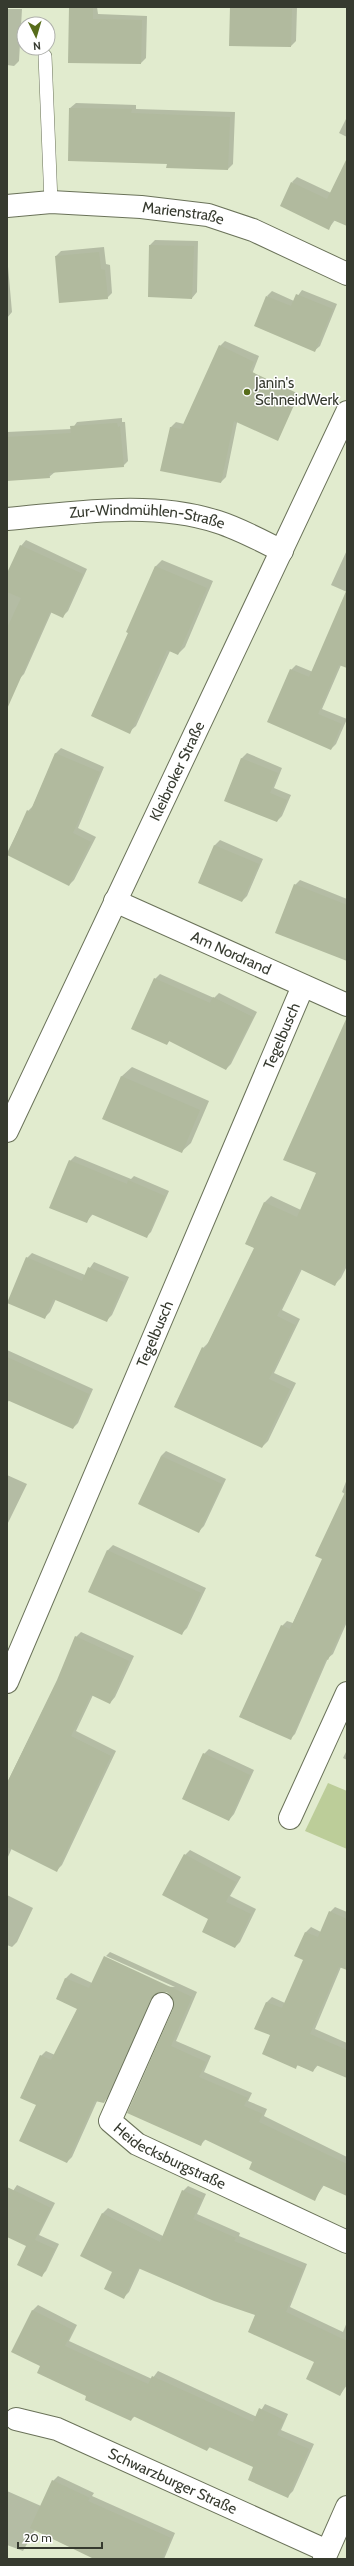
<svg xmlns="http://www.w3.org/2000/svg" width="354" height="2566" font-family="Cabin,sans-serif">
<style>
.green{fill:#bccd99}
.shadow{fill:#0003}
.building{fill:#b1ba9e}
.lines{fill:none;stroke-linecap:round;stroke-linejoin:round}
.service-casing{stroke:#6a7259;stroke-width:14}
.minor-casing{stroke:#6a7259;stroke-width:24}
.tertiary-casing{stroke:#6a7259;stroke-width:24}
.service{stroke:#fff;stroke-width:13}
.minor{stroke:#fff;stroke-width:22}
.tertiary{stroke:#fff;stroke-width:22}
.poi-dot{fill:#576c1a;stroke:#fff;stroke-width:1.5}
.labels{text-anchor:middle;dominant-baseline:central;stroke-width:3;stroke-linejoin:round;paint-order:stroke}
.street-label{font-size:15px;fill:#363a2f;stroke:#fff}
.poi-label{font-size:15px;fill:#363a2f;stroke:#fff;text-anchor:start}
</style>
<rect width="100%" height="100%" fill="#e1ebce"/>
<path class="green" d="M328 1783 347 1791V1849L305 1831Z"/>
<path class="shadow" d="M70 7H97L98 14 147 16 146 58 141 63Z
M297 7 296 41 291 46 231 8Z
M7 9H22L19 61 14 66 7 65Z
M76 103 136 105V109L235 112 233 164 228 169 168 163 70 108Z
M347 117V137L339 133Z
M347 160V225L335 220 329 228 292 182 297 177 331 193Z
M155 240 198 241 197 292 192 298 150 245Z
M104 247 106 264 110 265 112 293 107 298 56 256 61 251Z
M7 255 12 312 7 318Z
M302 290 337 304 320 346 314 351 267 296 272 291 294 301Z
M225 341 259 356 241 403 226 477 221 482 170 428 176 422 184 424 220 346Z
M122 418V422H125L128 461 123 466 55 472 49 477 7 480V432L72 429 77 422Z
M26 540 87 569 68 611 63 616 52 611 24 674 19 679 7 673V575L21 546Z
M347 550V667L341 665 322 709 347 719 336 744 331 749 291 670 296 665 313 672 347 592 331 585Z
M162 560 213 581 185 647 178 654 170 651 136 726 129 732V633L127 632 156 566Z
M61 748 104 767 78 828 96 837 74 880 69 885 7 853 28 811 33 806 56 753Z
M247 753 282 768 274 788 291 795 282 816 277 821 225 800 242 758Z
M220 840 263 859 247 896 242 901 199 882 215 845Z
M300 880 347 899V960L295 885Z
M160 974 214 998 219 993 257 1012 231 1064 226 1069 170 1040 167 1044 155 979Z
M347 1047V1266L341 1278 335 1284 302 1269 282 1310 300 1319 274 1373 296 1383 268 1441 262 1447 203 1348 209 1342 255 1248 246 1244 265 1202 271 1196 301 1210 317 1173Z
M132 1067 209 1101 191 1143 181 1152 104 1118 122 1076Z
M75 1156 131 1179 134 1176 169 1191 151 1232 146 1237 93 1214 86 1222 70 1161Z
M32 1253 85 1275 94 1262 129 1277 112 1315 107 1320 56 1299 50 1312 45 1317 27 1258Z
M7 1350 93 1389 78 1423 73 1428 9 1400 7 1404Z
M166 1451 226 1479 204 1526 199 1531 161 1456Z
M7 1475 27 1484 7 1525Z
M347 1479V1622L333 1654 328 1658 295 1734 290 1739 282 1626 287 1621 293 1623 324 1558 345 1494 342 1492Z
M113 1545 206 1588 187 1628 182 1633 98 1572 108 1550Z
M81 1632 134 1656 115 1697 110 1703 93 1695 76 1731 116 1751 62 1865 57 1870 12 1848 7 1859V1783L58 1680 76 1637Z
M209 1749 254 1770 234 1814 229 1820 204 1754Z
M347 1750V1760L343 1758Z
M190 1850 241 1877 230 1896 256 1909 240 1942 235 1947 185 1855Z
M7 1895 33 1908 17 1942 12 1947 7 1945Z
M335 1907 347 1912V1969L341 1967 315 2029 347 2043V2077L318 2065 313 2071 298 2065 295 2068 271 2035 256 2028 267 2002 272 1997 285 2003 304 1959 296 1956 306 1932 311 1927 321 1932 330 1912Z
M110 1952 197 1992 176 2041 211 2056 204 2072 252 2093 248 2101 267 2109 264 2116 347 2157V2195L324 2185 314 2200 254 2161 206 2139 200 2145 129 2113 174 2009 173 1996 167 1992 160 1991 155 1995 109 2096 104 2102 98 2099 72 2157 67 2162 37 2104 41 2056 46 2051 55 2055 78 2008 57 1999 66 1978 71 1973 92 1983 175 1987 106 1956Z
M17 2185 55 2203 39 2235 59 2244 46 2271 41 2276 27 2245 7 2235V2200Z
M188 2186 206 2194 197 2214 240 2233 239 2236 307 2264 290 2307 343 2332 347 2322V2385L340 2395 315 2361 257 2315 140 2268 129 2292 124 2297 114 2271 82 2255 103 2213 108 2208 163 2236 183 2191Z
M38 2305 77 2325 69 2341 152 2379 158 2371 257 2417 265 2404 288 2414 281 2430 314 2444 293 2491 288 2496 254 2466 211 2446 207 2450 135 2416 131 2420 87 2396 42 2366 13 2351 33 2310Z
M58 2476 94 2493 92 2496 175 2533 164 2559H96L35 2530 23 2551 7 2545V2491L41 2506 53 2481Z"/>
<path class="building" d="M69 7H93V19L142 20 141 64 68 63Z
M230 7 292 9 291 47 229 46Z
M69 108 132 109 131 113 230 117 228 170 166 168 167 164 68 161Z
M347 158V226L333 220 329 230 280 206 291 182 327 199Z
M149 245 194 246 192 299 148 297Z
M99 252 101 269 105 270 108 299 59 303 55 256Z
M296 294 333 309 315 352 254 326 266 296 291 306Z
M219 345 254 362 250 371 299 394 278 441 234 421 221 483 160 471 170 427 181 429Z
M117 423 118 427 120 426 124 467 49 473 50 478 7 481V437L71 433 70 426Z
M20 545 83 574 63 618 50 612 7 709V628L21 598 7 592V573Z
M155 566 207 588 178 655 167 650 130 734 91 716 128 633 126 632Z
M347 589V668L339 665 318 714 342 724 331 750 267 722 290 669 309 677Z
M55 753 100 772 73 833 91 842 69 886 7 855 27 810 30 812Z
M241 758 278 773 270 793 287 800 277 822 224 801Z
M214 845 259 864 242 902 198 883Z
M294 884 347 905V961L275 933Z
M154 978 210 1003 213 997 253 1017 226 1070 169 1041 167 1045 131 1029Z
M347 1017V1261L335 1286 300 1269 277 1316 295 1325 269 1379 290 1389 262 1448 174 1407 202 1347 205 1349 254 1248 245 1244 264 1202 297 1217 316 1173 283 1160Z
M121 1076 200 1110 182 1153 102 1119Z
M69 1160 127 1184 128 1180 165 1196 147 1238 91 1214 87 1223 49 1208Z
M26 1257 82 1281 88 1267 124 1282 107 1322 53 1299 45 1319 7 1303Z
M7 1357 89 1394 73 1429 7 1400Z
M161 1456 222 1484 199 1533 138 1504Z
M347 1488V1618L328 1660 326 1659 291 1740 239 1717 281 1625 290 1629 322 1559 315 1556Z
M107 1550 201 1593 182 1635 88 1592Z
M75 1636 129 1661 110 1704 91 1695 71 1736 111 1756 57 1872 7 1847V1783L57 1680Z
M203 1753 250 1775 229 1821 182 1799Z
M184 1854 236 1882 226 1902 251 1914 235 1948 202 1932 208 1919 162 1895Z
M329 1911 347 1919V1970L339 1967 310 2034 347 2050V2078L316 2065 313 2072 297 2065 296 2069 262 2054 270 2035 254 2029 266 2002 282 2008 303 1960 294 1956 305 1932 318 1937Z
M104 1956 192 1997 171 2046 206 2062 199 2077 248 2098 244 2106 263 2114 259 2122 347 2164V2196L322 2185 315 2201 249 2169 252 2162 204 2139 201 2146 127 2113 173 2009 172 1997 167 1992 155 1994 151 1999 104 2103 95 2101 67 2163 19 2141 36 2105 20 2098 40 2055 51 2060 77 2009 56 1999 65 1978 89 1988Z
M7 2187 51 2208 35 2240 55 2249 42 2277 17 2265 26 2246 7 2237Z
M182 2190 202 2199 193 2219 236 2238 234 2241 303 2269 286 2312 347 2341V2382L340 2396 306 2379 314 2362 248 2332 255 2315 214 2301 138 2268 124 2299 104 2289 112 2272 80 2256 102 2213 160 2242Z
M32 2310 73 2330 65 2346 148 2384 152 2376 253 2422 259 2408 284 2420 277 2435 309 2449 288 2498 248 2480 253 2467 209 2447 207 2451 133 2416 131 2421 85 2400 86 2396 37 2373 40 2366 11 2352Z
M52 2480 90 2498 88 2501 171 2538 162 2559H94L30 2528Z"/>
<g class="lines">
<defs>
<path id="service" d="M45 56 51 202"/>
<g id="minor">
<path id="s1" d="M7 206 51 202 141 207 208 215 253 230 347 274"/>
<path id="s2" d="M7 519C76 513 151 500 218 522 240 529 262 541 282 551"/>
<path id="s3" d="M115 901 347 1005"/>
<path id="s4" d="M7 1682 303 986"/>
<path d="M290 1818 347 1693"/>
<path id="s5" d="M162 2004 110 2121 137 2144 347 2242"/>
<path id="s6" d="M16 2419 57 2429 327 2551"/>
<path d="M324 2559 347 2507"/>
</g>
<g id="tertiary">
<path id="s7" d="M7 1131 347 412"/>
</g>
</defs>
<use href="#service" class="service-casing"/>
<use href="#minor" class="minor-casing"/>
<use href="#tertiary" class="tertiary-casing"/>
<use href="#service" class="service"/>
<use href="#minor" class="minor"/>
<use href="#tertiary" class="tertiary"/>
</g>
<circle class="poi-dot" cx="247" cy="392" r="4"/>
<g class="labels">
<g class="street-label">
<text stroke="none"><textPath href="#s1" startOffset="177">Marienstraße</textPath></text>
<text stroke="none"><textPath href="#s2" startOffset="141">Zur-Windmühlen-Straße</textPath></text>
<text stroke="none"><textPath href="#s7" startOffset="398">Kleibroker Straße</textPath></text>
<text stroke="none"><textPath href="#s3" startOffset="127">Am Nordrand</textPath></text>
<text stroke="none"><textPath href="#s4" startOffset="702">Tegelbusch</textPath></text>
<text stroke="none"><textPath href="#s4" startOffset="378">Tegelbusch</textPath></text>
<text stroke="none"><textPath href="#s5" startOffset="198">Heidecksburgstraße</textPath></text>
<text stroke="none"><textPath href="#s6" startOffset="169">Schwarzburger Straße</textPath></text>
</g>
<g class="poi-label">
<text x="255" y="383">Janin's<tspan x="255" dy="17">SchneidWerk</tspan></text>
</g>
</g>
<rect width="354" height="2566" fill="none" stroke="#363a2f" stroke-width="16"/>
<g transform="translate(36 36) rotate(175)"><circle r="19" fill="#ffffff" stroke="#afb0ac"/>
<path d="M0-3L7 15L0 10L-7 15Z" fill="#576c1a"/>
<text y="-6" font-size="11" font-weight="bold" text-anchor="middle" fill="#363a2f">N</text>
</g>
<path d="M18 2542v6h84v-6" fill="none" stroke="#363a2f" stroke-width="2"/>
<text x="24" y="2542" font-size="12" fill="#363a2f" stroke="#ffffff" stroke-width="3" paint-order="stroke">20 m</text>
</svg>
